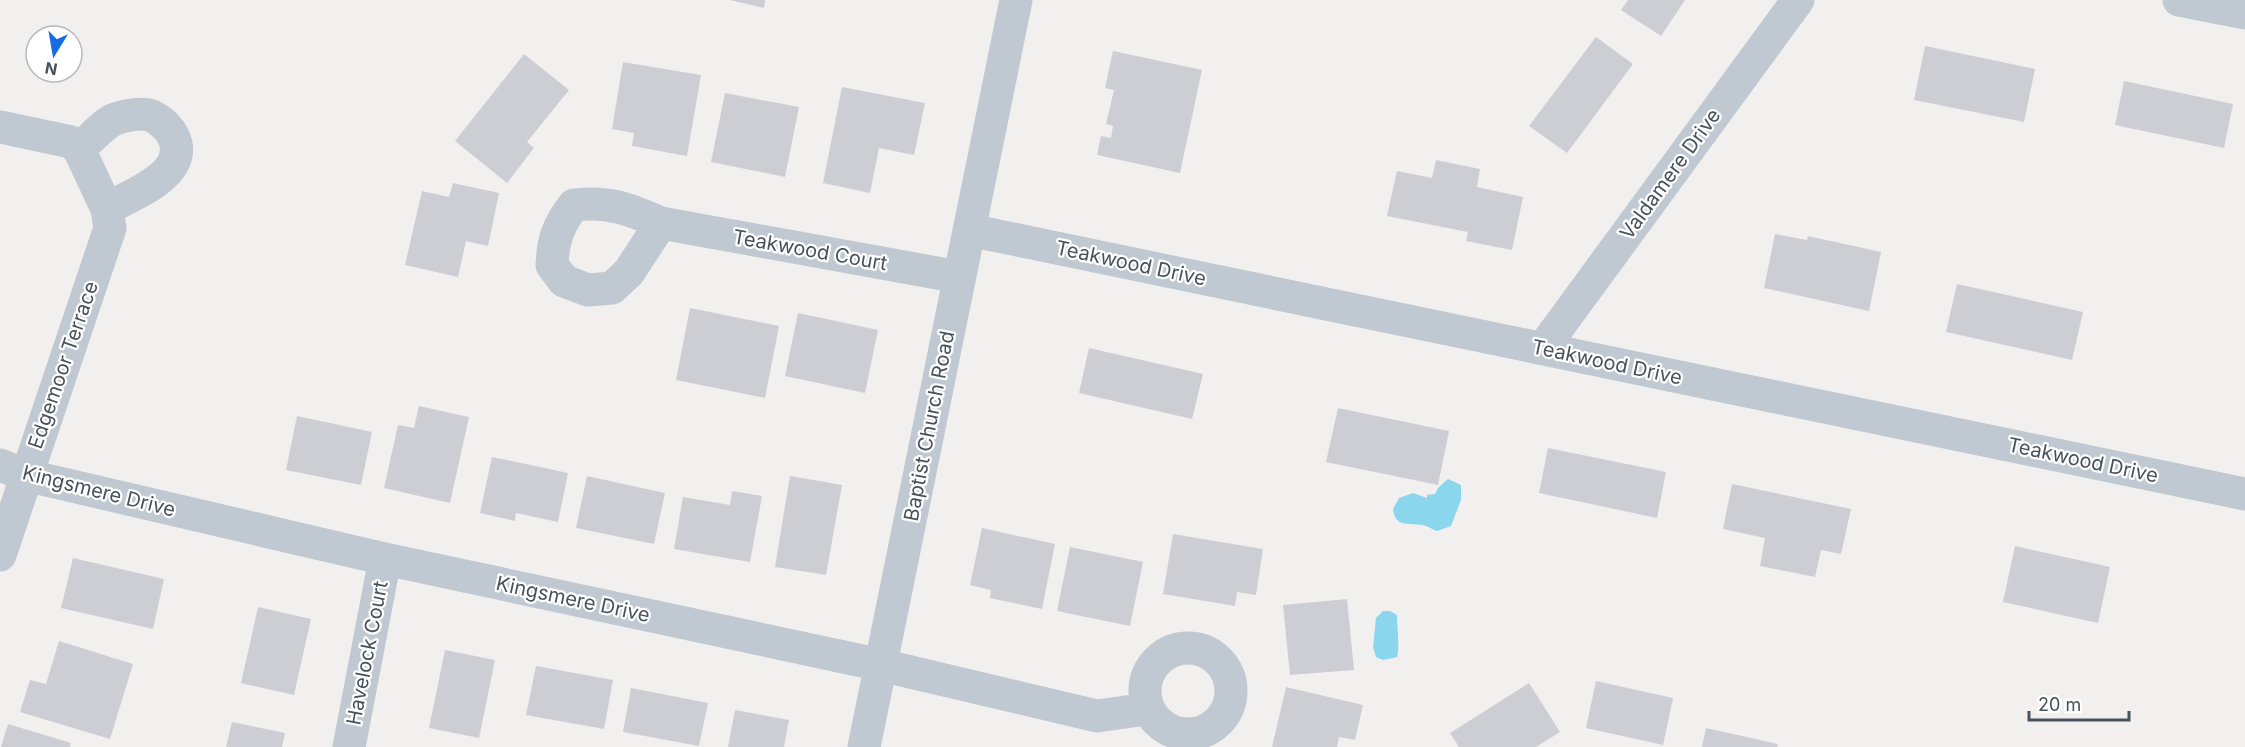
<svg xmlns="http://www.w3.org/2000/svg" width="2245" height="747" font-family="Inter,sans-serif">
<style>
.water{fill:#8ad6ed}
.building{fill:#ccced4}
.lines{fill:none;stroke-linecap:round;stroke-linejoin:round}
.minor{stroke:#c0c9d1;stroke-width:33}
.labels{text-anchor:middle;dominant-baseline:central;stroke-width:4.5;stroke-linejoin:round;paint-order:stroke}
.street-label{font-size:20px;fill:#47525d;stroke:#fff}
</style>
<rect width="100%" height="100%" fill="#f2efef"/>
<path class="water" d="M1448 479 1461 485V500L1451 526 1437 531C1433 530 1428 526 1423 525 1410 523 1395 528 1393 509L1399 498 1413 493 1427 498V495L1435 494 1438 488Z
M1383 611H1390L1397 615C1397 626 1400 649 1397 657L1383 660 1376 657 1373 647 1376 618Z"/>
<path class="building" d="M730 0H765L764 8Z
M1628 0H1685L1661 36 1621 10Z
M1596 37 1633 64 1567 153 1529 126Z
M1925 46 2035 69 2024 122 1914 100Z
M1113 51 1202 70 1180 173 1097 155 1101 136 1111 138 1113 126 1106 124 1114 90 1105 88Z
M524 54 569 90 527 142 534 148 507 183 455 141Z
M623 62 701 75 687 156 632 146 634 133 612 129Z
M2124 81 2233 104 2224 148 2115 125Z
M842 87 925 103 914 155 879 148 870 193 823 183Z
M725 93 799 107 785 177 711 162Z
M1436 160 1480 169 1477 187 1523 197 1512 250 1466 241 1468 232 1387 216 1397 171 1432 178Z
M453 183 499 193 488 246 466 241 458 277 405 265 422 191 449 197Z
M1775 234 1807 240 1808 236 1881 252 1869 311 1764 288Z
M1957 284 2083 312 2072 360 1946 332Z
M690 308 779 326 765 398 676 380Z
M798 313 878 330 865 393 785 376Z
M1089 348 1203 374 1192 419 1079 393Z
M419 406 469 417 450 503 384 488 398 425 414 428Z
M1338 408 1449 431 1438 485 1326 462Z
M297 416 372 432 361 485 286 470Z
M1548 448 1666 472 1657 518 1539 493Z
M492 457 568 473 558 522 516 513 515 521 480 513Z
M587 476 665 493 654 544 576 528Z
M790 476 842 485 826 575 775 567Z
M1732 484 1851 509 1841 554 1821 550 1815 577 1760 566 1765 538 1723 529Z
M732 491 762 496 750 562 674 549 683 497 730 505Z
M982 528 1055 544 1042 609 990 598 991 590 970 585Z
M1173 534 1263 549 1256 595 1237 592 1235 606 1163 594Z
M2015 546 2110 567 2098 623 2003 602Z
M1070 547 1143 562 1130 626 1057 611Z
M73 558 164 579 153 629 61 608Z
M1347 599 1354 670 1290 675 1283 605Z
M258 607 311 619 294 695 241 683Z
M59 641 133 664 110 739 20 712 30 680 46 684Z
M445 650 495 660 479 738 429 728Z
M536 666 613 680 604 729 526 715Z
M1596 681 1673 698 1663 745 1586 728Z
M1529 683 1560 732 1536 747H1459L1450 733Z
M1286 687 1363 705 1355 740 1339 737 1337 747H1272Z
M631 688 708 703 699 746 623 732Z
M735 710 789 720 784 747H728Z
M232 722 285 733 282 747H226Z
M8 724 71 743 70 747H1Z
M1706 728 1778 744 1777 747H1702Z"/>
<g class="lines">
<path class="minor" d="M2179 0 2245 13
M0 127 71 142 79 149 107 209 110 228 0 555
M79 149C90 140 103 124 115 119 125 116 142 112 152 116 170 125 184 145 172 165 160 185 127 197 107 209
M661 223 629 272 612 288 588 290 564 281 552 265C553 240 558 225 574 205 610 201 629 209 661 223L959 277
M969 230 2245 494
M1543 348 1798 0
M0 465 25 475 385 559 881 665 1097 716 1147 709
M1145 691a43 43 0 1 1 86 0a43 43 0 1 1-86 0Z
M349 747 385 559
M864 747 1016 0"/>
</g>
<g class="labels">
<g class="street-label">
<text transform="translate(1670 174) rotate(-54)">Valdamere Drive</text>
<text transform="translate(810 250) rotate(10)">Teakwood Court</text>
<text transform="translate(1131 263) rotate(12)">Teakwood Drive</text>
<text transform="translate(1607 362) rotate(12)">Teakwood Drive</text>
<text transform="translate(63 365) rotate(-71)">Edgemoor Terrace</text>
<text transform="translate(929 426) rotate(-79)">Baptist Church Road</text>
<text transform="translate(2083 460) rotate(12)">Teakwood Drive</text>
<text transform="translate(99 491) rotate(14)">Kingsmere Drive</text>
<text transform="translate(573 599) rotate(12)">Kingsmere Drive</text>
<text transform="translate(367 653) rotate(-79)">Havelock Court</text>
</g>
</g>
<g transform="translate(54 54) rotate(191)"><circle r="28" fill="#ffffff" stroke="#b5babe" stroke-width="1.5"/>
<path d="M0-4.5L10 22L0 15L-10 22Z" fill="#166ce5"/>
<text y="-9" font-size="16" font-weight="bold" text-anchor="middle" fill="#47525d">N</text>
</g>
<path d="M2029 711v9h100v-9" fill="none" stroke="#47525d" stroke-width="3"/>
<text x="2038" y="711" font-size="18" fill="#47525d" stroke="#ffffff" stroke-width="4.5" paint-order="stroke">20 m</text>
</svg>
